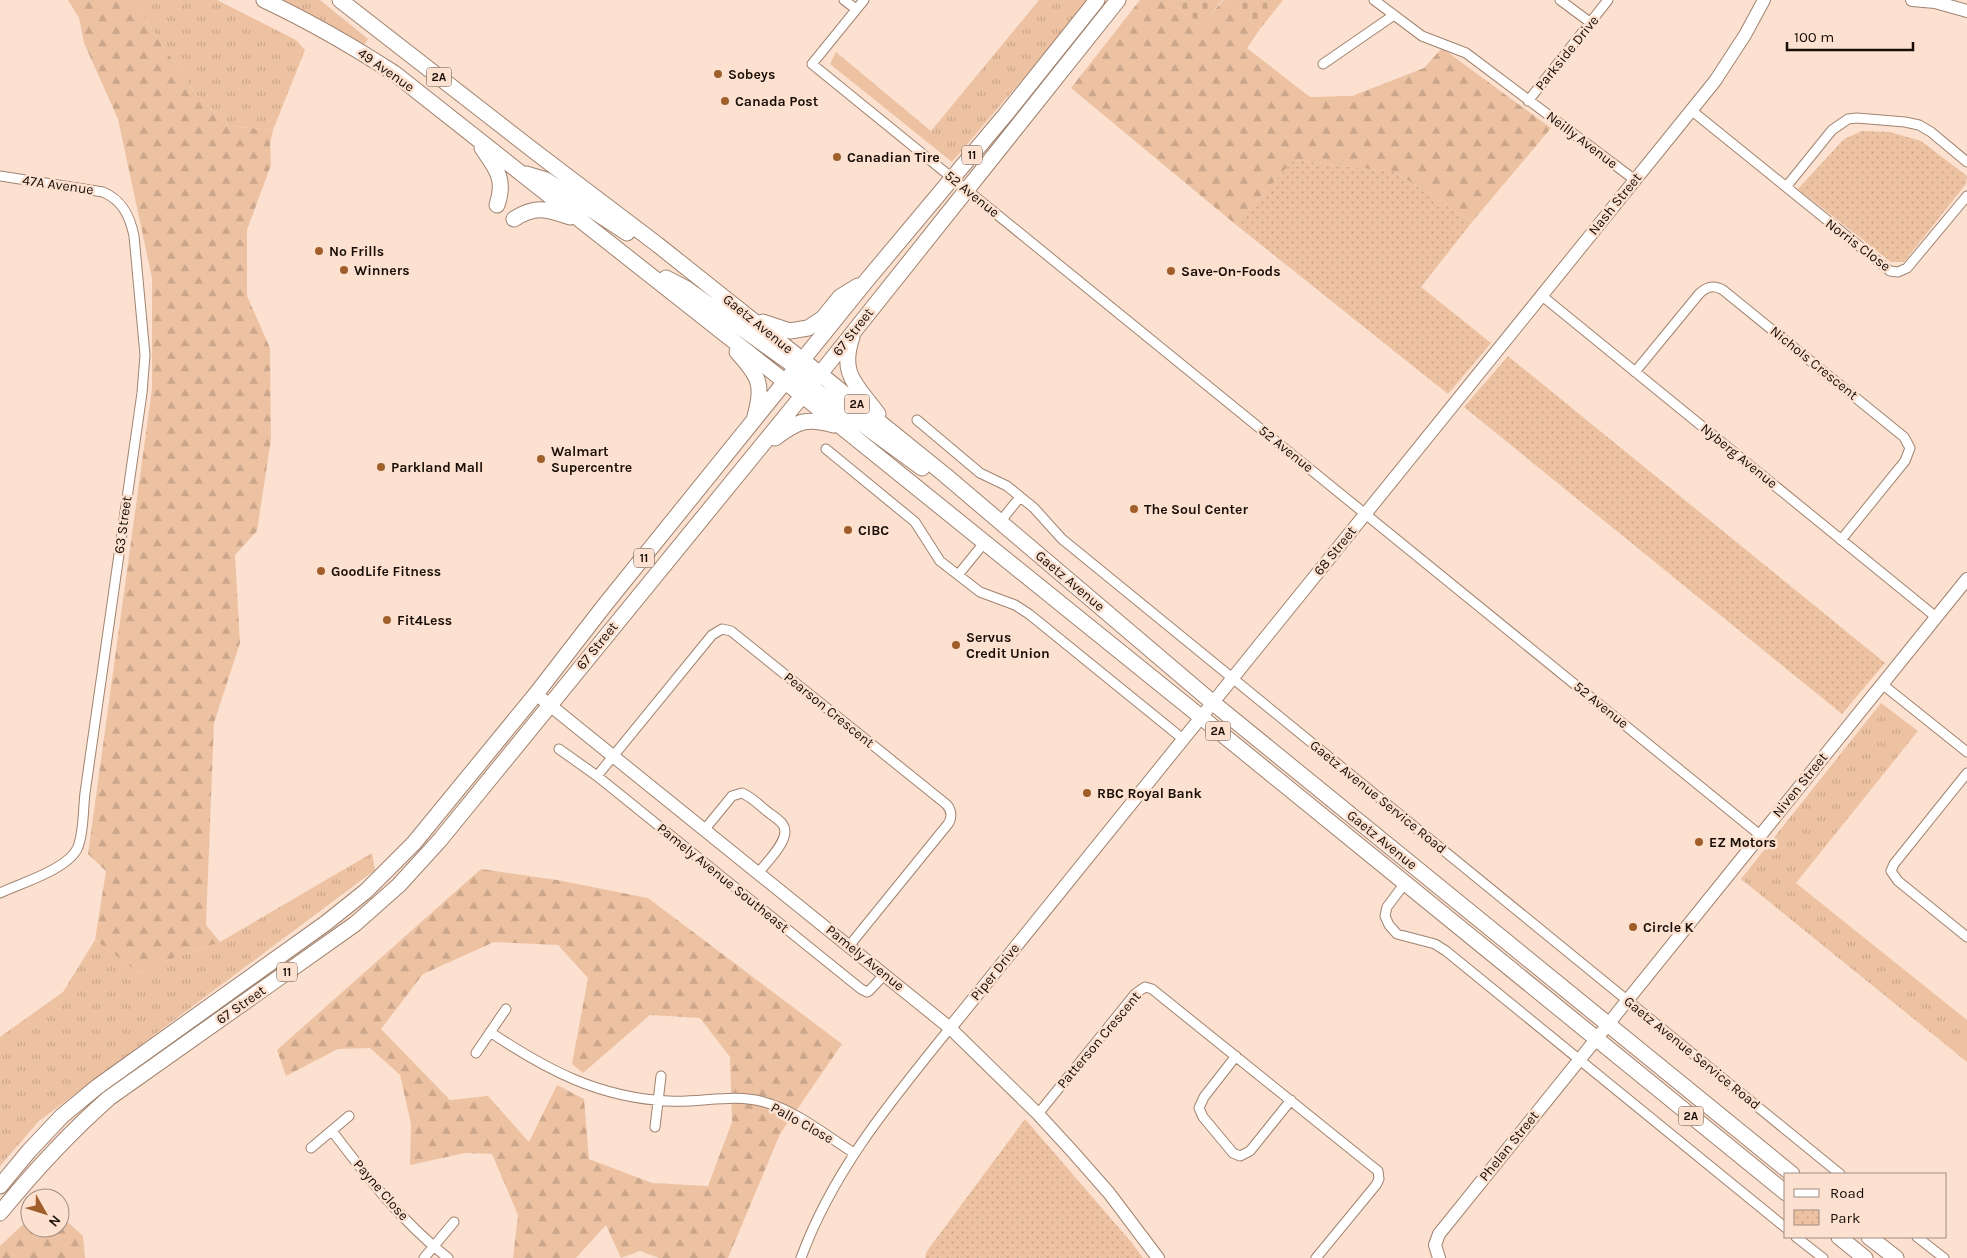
<svg xmlns="http://www.w3.org/2000/svg" width="1967" height="1258" font-family="Karla,sans-serif">
<style>
.grass{fill:url(#grass-tufts)}
.forest{fill:url(#forest-firs);fill-rule:evenodd}
.cemetery{fill:url(#cemetery-stones)}
.park{fill:url(#park-dots)}
.lines{fill:none;stroke-linecap:round;stroke-linejoin:round}
.street-casing{stroke:#a1836f;stroke-width:11}
.secondary-casing{stroke:#a1836f;stroke-width:14}
.primary-casing{stroke:#a1836f;stroke-width:17}
.street{stroke:#fff;stroke-width:9}
.secondary{stroke:#fff;stroke-width:12}
.primary{stroke:#fff;stroke-width:15}
.poi-dot{fill:#9f5e2a;stroke:#fce1d0;stroke-width:2}
.labels{text-anchor:middle;dominant-baseline:central;stroke-width:5;stroke-linejoin:round;paint-order:stroke}
.shield{fill:#fce1d0;stroke:#5d4d43;stroke-width:1}
.shield-label{font-size:12px;font-weight:bold;fill:#190e07}
.street-label{font-size:14px;fill:#190e07;stroke:#fce1d0}
.poi-label{font-size:14px;font-weight:bold;fill:#190e07;stroke:#fce1d0;text-anchor:start}
</style>
<defs>
<pattern id="grass-tufts" width="24" height="20" patternUnits="userSpaceOnUse" patternTransform="scale(1.25)"><rect width="24" height="20" fill="#edc2a3"/><path d="M3 7l-1-3M5 7V3M7 7l1-3M15 17l-1-3M17 17v-4M19 17l1-3" fill="none" stroke="#cba68b"/></pattern>
<pattern id="forest-firs" width="22" height="20" patternUnits="userSpaceOnUse" patternTransform="scale(1.25)"><rect width="22" height="20" fill="#edc2a3"/><path d="M5 1l3.5 6h-7zM16 11l3.5 6h-7z" fill="#cba68b"/></pattern>
<pattern id="cemetery-stones" width="16" height="16" patternUnits="userSpaceOnUse" patternTransform="scale(1.25)"><rect width="16" height="16" fill="#edc2a3"/><path d="M2 7V4a2 2 0 0 1 4 0v3zM10 15v-3a2 2 0 0 1 4 0v3z" fill="#cba68b"/></pattern>
<pattern id="park-dots" width="8" height="8" patternUnits="userSpaceOnUse" patternTransform="scale(1.25)"><rect width="8" height="8" fill="#edc2a3"/><path d="M2 2h.1M6 6h.1" fill="none" stroke="#cba68b" stroke-width="1.8" stroke-linecap="round"/></pattern>
</defs>
<rect width="100%" height="100%" fill="#fce1d0"/>
<path class="grass" d="M132 0H217L296 40 305 50 273 130 229 126 195 93Z
M274 0H320L368 39 364 45Z
M1039 0H1090L952 162 830 64 836 52 931 131Z
M1881 703 1918 731 1796 883 1967 1020V1062L1741 879Z
M372 853 375 870 39 1121 0 1166V1037L63 992 95 940 139 973 174 958 220 942Z"/>
<path class="forest" d="M68 0H132L195 93 229 126 273 130 270 144 271 165 247 230V296L270 348 271 439 257 531 235 555 240 643 214 723 206 925 220 942 174 958 139 973 95 940 106 871 88 854 152 389V278L118 119 84 43 79 18Z
M1140 0H1169L1201 26 1223 0 1260 29 1247 48 1310 97 1352 96 1424 68 1442 48 1551 128 1472 222 1395 172 1294 160 1235 224 1071 88Z
M481 869 557 880 648 898 842 1044 780 1134 728 1258H659L640 1251 621 1258 606 1225 576 1258H513L518 1215 492 1154 465 1153 410 1165 411 1124 400 1075 370 1048 338 1049 286 1076 277 1050ZM494 942 558 945 588 978 572 1064 583 1073 650 1015 700 1018 730 1057 732 1122 708 1186 652 1183 589 1159 584 1099 557 1085 529 1142 488 1096 450 1100 381 1029 423 974Z
M60 1215 83 1236 85 1258H0V1246L30 1218V1228H60Z"/>
<path class="cemetery" d="M1169 0H1222L1201 26Z
M1223 0H1283L1260 29Z"/>
<path class="park" d="M1862 131 1890 132 1921 141 1967 176 1966 184 1904 262H1891L1798 189 1844 139Z
M1294 160 1395 172 1472 222 1421 287 1491 343 1448 394 1235 224Z
M1508 356 1885 663 1842 714 1464 407Z
M1025 1119 1132 1243 1143 1258H925L927 1251Z"/>
<g class="lines">
<defs>
<path id="street" d="M844 0 856 9
M864 0 812 64 1760 835
M1374 0 1422 36 1466 53 1635 180
M1560 0 1591 23
M1323 64 1394 15
M1528 101 1608 0
M1691 110 1890 271 1898 272 1907 268 1967 196
M0 176 103 192C122 200 130 216 134 236L145 355 142 393 85 793C83 810 84 831 78 847 69 869 21 883 0 893
M1786 187 1832 130 1848 119 1857 118 1905 122 1919 125 1931 132 1967 162
M1541 295 1936 617
M1635 372 1699 294C1706 287 1713 284 1723 290L1904 437 1910 448 1905 461 1841 540
M917 420 980 473 1007 486 1034 508 1062 539 1840 1174
M826 449 915 522 940 561 980 592 1015 605 1029 614 1183 739
M1000 522 1020 497
M958 575 984 543
M1882 684 1967 752
M559 749 597 776 861 989 867 992 869 991 885 974
M1967 773 1894 864 1891 871 1898 881 1967 937
M597 776 712 635 722 629 731 631 946 804C952 810 952 818 948 824L849 946
M705 829 732 796 742 793C752 797 760 806 768 812 773 816 780 820 783 825 792 838 767 862 759 872
M1405 883 1387 907 1385 916 1389 925 1397 934 1435 944 1446 951 1786 1228
M490 1032C547 1070 599 1098 669 1101 701 1103 733 1093 764 1102 797 1111 825 1135 854 1153
M476 1053 506 1009
M1236 1056 1204 1097 1199 1108 1203 1117 1233 1153 1240 1156 1250 1151 1291 1100
M1038 1114 1135 994 1145 987 1152 989 1378 1171 1379 1179 1376 1185 1316 1258
M655 1127 661 1076
M332 1131C367 1177 402 1222 448 1258
M311 1148 349 1116
M1796 1237 1823 1258
M1917 1237 1944 1258
M424 1258 454 1222
M801 1258C833 1170 892 1100 950 1028"/>
<path id="secondary" d="M1912 0 1935 2 1967 11
M536 694 950 1028 1038 1114 1072 1151 1109 1193 1158 1258
M950 1028 1715 81 1745 35 1764 0
M1439 1258 1435 1245 1439 1234 1967 579"/>
<path id="primary" d="M264 0C309 21 352 46 394 73L802 395 1201 717 1786 1193
M340 0 538 154 658 245 820 374 945 475 1212 702 1792 1174
M482 148C496 168 506 179 497 205
M526 174 546 180 627 233
M514 219C535 205 547 209 570 217
M666 278 687 289 797 368 805 370
M763 322 790 331 808 328 823 318 840 297 858 286
M852 337C839 375 857 385 878 414
M737 352C759 376 764 385 755 416
M802 383 810 386 922 468
M775 438C797 421 807 417 834 425
M0 1186 29 1151 62 1116 97 1087 326 923 366 891 414 843 536 694 604 606 867 280 1006 114 1097 0
M0 1213C35 1170 67 1135 109 1098L355 924 399 885 440 840 820 374 1118 0
M1839 1237 1865 1258
M1869 1237 1896 1258"/>
</defs>
<use href="#street" class="street-casing"/>
<use href="#secondary" class="secondary-casing"/>
<use href="#primary" class="primary-casing"/>
<use href="#street" class="street"/>
<use href="#secondary" class="secondary"/>
<use href="#primary" class="primary"/>
</g>
<g class="poi-dot">
<circle cx="718" cy="74" r="5"/>
<circle cx="725" cy="101" r="5"/>
<circle cx="837" cy="157" r="5"/>
<circle cx="319" cy="251" r="5"/>
<circle cx="344" cy="270" r="5"/>
<circle cx="1171" cy="271" r="5"/>
<circle cx="541" cy="459" r="5"/>
<circle cx="381" cy="467" r="5"/>
<circle cx="1134" cy="509" r="5"/>
<circle cx="848" cy="530" r="5"/>
<circle cx="321" cy="571" r="5"/>
<circle cx="387" cy="620" r="5"/>
<circle cx="956" cy="645" r="5"/>
<circle cx="1087" cy="793" r="5"/>
<circle cx="1699" cy="842" r="5"/>
<circle cx="1633" cy="927" r="5"/>
</g>
<g class="labels">
<g class="shield">
<rect x="426.5" y="67.5" width="25" height="19" rx="4"/>
<rect x="962" y="145.5" width="20" height="19" rx="4"/>
<rect x="844.5" y="394.5" width="25" height="19" rx="4"/>
<rect x="634" y="548.5" width="20" height="19" rx="4"/>
<rect x="1205.5" y="721.5" width="25" height="19" rx="4"/>
<rect x="277" y="962.5" width="20" height="19" rx="4"/>
<rect x="1678.5" y="1106.5" width="25" height="19" rx="4"/>
</g>
<g class="shield-label">
<text x="439" y="77">2A</text>
<text x="972" y="155">11</text>
<text x="857" y="404">2A</text>
<text x="644" y="558">11</text>
<text x="1218" y="731">2A</text>
<text x="287" y="972">11</text>
<text x="1691" y="1116">2A</text>
</g>
<g class="street-label">
<text transform="translate(1567 53) rotate(-51)">Parkside Drive</text>
<text transform="translate(386 70) rotate(35)">49 Avenue</text>
<text transform="translate(1582 140) rotate(37)">Neilly Avenue</text>
<text transform="translate(58 185) rotate(8)">47A Avenue</text>
<text transform="translate(972 194) rotate(39)">52 Avenue</text>
<text transform="translate(1615 204) rotate(-51)">Nash Street</text>
<text transform="translate(1858 245) rotate(37)">Norris Close</text>
<text transform="translate(758 324) rotate(39)">Gaetz Avenue</text>
<text transform="translate(853 332) rotate(-52)">67 Street</text>
<text transform="translate(1814 363) rotate(39)">Nichols Crescent</text>
<text transform="translate(1286 449) rotate(39)">52 Avenue</text>
<text transform="translate(1739 456) rotate(39)">Nyberg Avenue</text>
<text transform="translate(123 525) rotate(-82)">63 Street</text>
<text transform="translate(1335 551) rotate(-51)">68 Street</text>
<text transform="translate(1070 581) rotate(40)">Gaetz Avenue</text>
<text transform="translate(597 646) rotate(-51)">67 Street</text>
<text transform="translate(1601 705) rotate(39)">52 Avenue</text>
<text transform="translate(829 710) rotate(39)">Pearson Crescent</text>
<text transform="translate(1800 785) rotate(-51)">Niven Street</text>
<text transform="translate(1378 797) rotate(39)">Gaetz Avenue Service Road</text>
<text transform="translate(1382 840) rotate(39)">Gaetz Avenue</text>
<text transform="translate(723 878) rotate(39)">Pamely Avenue Southeast</text>
<text transform="translate(865 958) rotate(39)">Pamely Avenue</text>
<text transform="translate(995 972) rotate(-51)">Piper Drive</text>
<text transform="translate(241 1005) rotate(-35)">67 Street</text>
<text transform="translate(1099 1040) rotate(-50)">Patterson Crescent</text>
<text transform="translate(1692 1053) rotate(39)">Gaetz Avenue Service Road</text>
<text transform="translate(802 1123) rotate(29)">Pallo Close</text>
<text transform="translate(1509 1146) rotate(-51)">Phelan Street</text>
<text transform="translate(381 1190) rotate(49)">Payne Close</text>
</g>
<g class="poi-label">
<text x="728" y="74">Sobeys</text>
<text x="735" y="101">Canada Post</text>
<text x="847" y="157">Canadian Tire</text>
<text x="329" y="251">No Frills</text>
<text x="354" y="270">Winners</text>
<text x="1181" y="271">Save-On-Foods</text>
<text x="551" y="451">Walmart<tspan x="551" dy="16">Supercentre</tspan></text>
<text x="391" y="467">Parkland Mall</text>
<text x="1144" y="509">The Soul Center</text>
<text x="858" y="530">CIBC</text>
<text x="331" y="571">GoodLife Fitness</text>
<text x="397" y="620">Fit4Less</text>
<text x="966" y="637">Servus<tspan x="966" dy="16">Credit Union</tspan></text>
<text x="1097" y="793">RBC Royal Bank</text>
<text x="1709" y="842">EZ Motors</text>
<text x="1643" y="927">Circle K</text>
</g>
</g>
<rect x="1784" y="1173" width="162" height="65" fill="#fce1d0" stroke="#a18d80"/>
<rect x="1794" y="1189" width="25" height="8" fill="#ffffff" stroke="#a18d80"/>
<text x="1830" y="1198" font-size="15" fill="#190e07">Road</text>
<rect x="1794" y="1210" width="25" height="15" fill="url(#park-dots)" stroke="#a18d80"/>
<text x="1830" y="1223" font-size="15" fill="#190e07">Park</text>
<g transform="translate(45 1213) rotate(129)"><circle r="24" fill="#fce1d0" stroke="#a18d80"/>
<path d="M0-4L9 19L0 12L-9 19Z" fill="#9f5e2a"/>
<text y="-8" font-size="14" font-weight="bold" text-anchor="middle" fill="#190e07">N</text>
</g>
<path d="M1787 42v8h126v-8" fill="none" stroke="#190e07" stroke-width="2.5"/>
<text x="1794" y="42" font-size="15" fill="#190e07" stroke="#fce1d0" stroke-width="4" paint-order="stroke">100 m</text>
</svg>
